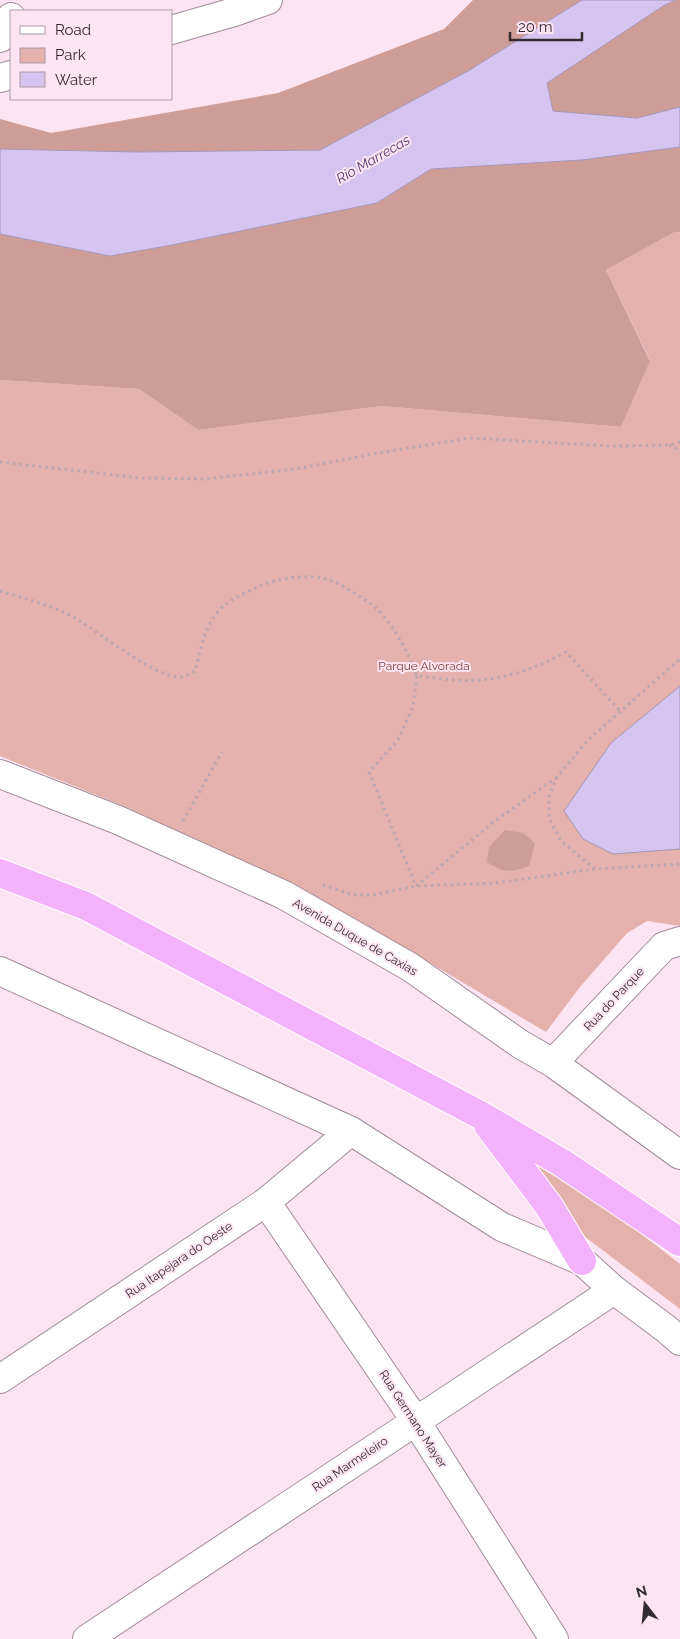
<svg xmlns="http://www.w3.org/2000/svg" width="680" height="1639" font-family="Raleway,sans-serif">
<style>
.green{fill:#e4b1ac}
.forest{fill:#cf9d97}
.water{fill:#d4c4ef;stroke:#a496b6}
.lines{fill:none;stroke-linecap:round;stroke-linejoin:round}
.minor-casing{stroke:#a28b98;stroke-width:30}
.highway-casing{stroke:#fff;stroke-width:30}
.path{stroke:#baa6b1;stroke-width:3;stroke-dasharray:2.5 4;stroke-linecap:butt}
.minor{stroke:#fff;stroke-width:28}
.highway{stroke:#f4b2fc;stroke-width:28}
.labels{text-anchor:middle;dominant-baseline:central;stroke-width:4;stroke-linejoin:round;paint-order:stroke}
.park-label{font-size:12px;fill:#803e3a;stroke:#fde4f2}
.street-label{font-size:12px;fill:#352c31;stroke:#fde4f2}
.water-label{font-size:14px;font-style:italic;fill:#533c72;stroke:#fde4f2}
</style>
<rect width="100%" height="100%" fill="#fde4f2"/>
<path class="green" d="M675 232H680V926L647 921 627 933 580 987 546 1032 383 935 304 890 126 807 0 756V380L139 389 198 430 382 406 621 427 650 360 606 270Z
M512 1141 580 1186 680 1264V1309L584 1236Z"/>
<path class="forest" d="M473 0H582L468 71 320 150 137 152 0 149V119L51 133 278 93 444 29Z
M675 0H680V107L637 118 553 111 547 83 663 6Z
M680 147V232H675L606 270 650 361 621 427 382 406 198 430 139 389 0 380V234L110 256 172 245 377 203 431 169 582 160Z
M505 830 523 833 535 843 529 866C510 873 504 873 487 862L489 847Z"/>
<path class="water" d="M582 0H675L663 6 547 83 553 111 637 118 680 107V147L582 160 431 169 377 203 172 245 110 256 0 234V149L137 152 320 150 468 71Z
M680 686V849L613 854 583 839 564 811 611 743Z"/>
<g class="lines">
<defs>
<path id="minor" d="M171 30 234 12 268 0
M0 38 11 17
M0 78 11 75
M0 774 118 820 284 895 410 967 520 1044 553 1063 680 1155
M0 971 351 1131 502 1227 582 1261 614 1290 665 1328 680 1341
M553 1063 664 946 680 941
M266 1202 415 1420 554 1639
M0 1379 266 1202 351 1131
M87 1639 614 1290"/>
<path id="highway" d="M0 873 86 906 482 1116 562 1163 680 1242
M488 1125 549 1206 582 1261"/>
</defs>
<use href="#minor" class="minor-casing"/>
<use href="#highway" class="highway-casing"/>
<path class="path" d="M669 445 680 450
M0 462 141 478 204 479 296 469 373 454 470 438 611 446 669 445 680 442
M0 591C26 599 56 606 80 621 101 634 156 678 181 677 185 677 191 673 195 671 200 653 203 633 214 617 224 602 242 594 258 587 278 578 307 573 329 580 339 583 348 589 356 594 365 600 374 605 381 613 396 630 409 654 417 676 438 678 458 682 479 680 509 678 541 666 566 652L620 711
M417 676 413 706 398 740 369 772 416 886 495 821 557 777
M183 821 222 752
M595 869 561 841 549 818V796L557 777 588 740 680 659
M323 885 353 895H372L416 886 496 883 595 869 680 864"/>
<use href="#minor" class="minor"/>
<use href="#highway" class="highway"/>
</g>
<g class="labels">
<g class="park-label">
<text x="424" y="666">Parque Alvorada</text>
</g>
<g class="street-label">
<text transform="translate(355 937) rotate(30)">Avenida Duque de Caxias</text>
<text transform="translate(614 999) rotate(-47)">Rua do Parque</text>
<text transform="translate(179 1260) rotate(-34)">Rua Itapejara do Oeste</text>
<text transform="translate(413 1419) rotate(57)">Rua Germano Mayer</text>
<text transform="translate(350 1464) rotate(-34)">Rua Marmeleiro</text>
</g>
<g class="water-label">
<text transform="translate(373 159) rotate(-30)">Rio Marrecas</text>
</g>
</g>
<rect x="10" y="10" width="162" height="90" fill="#fde4f2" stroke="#ad9aa5"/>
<rect x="20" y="26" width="25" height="8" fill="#ffffff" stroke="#ad9aa5"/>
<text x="55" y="35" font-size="15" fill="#352c31">Road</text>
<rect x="20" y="48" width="25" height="15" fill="#e4b1ac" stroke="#ad9aa5"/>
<text x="55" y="60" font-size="15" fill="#352c31">Park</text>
<rect x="20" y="72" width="25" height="15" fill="#d4c4ef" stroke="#ad9aa5"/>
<text x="55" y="85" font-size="15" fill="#352c31">Water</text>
<g transform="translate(645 1604) rotate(344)" stroke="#fde4f2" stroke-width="4" paint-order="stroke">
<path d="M0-4L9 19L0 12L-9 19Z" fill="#352c31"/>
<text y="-8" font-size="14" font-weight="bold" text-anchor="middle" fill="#352c31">N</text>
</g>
<path d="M510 32v8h72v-8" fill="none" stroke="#352c31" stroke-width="2.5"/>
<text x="518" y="32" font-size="15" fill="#352c31" stroke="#fde4f2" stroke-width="4" paint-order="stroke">20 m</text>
</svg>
